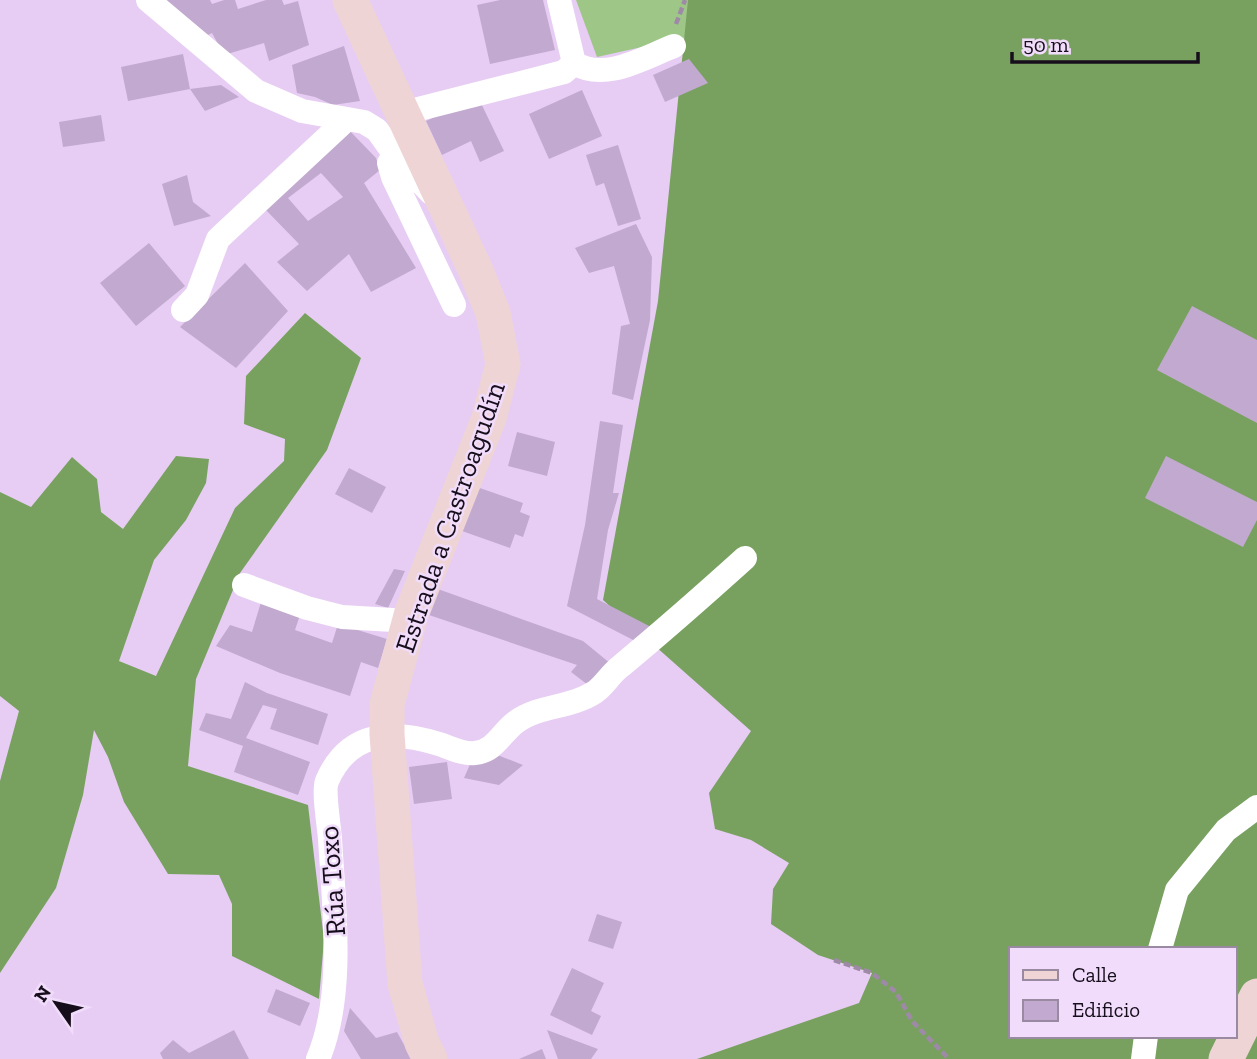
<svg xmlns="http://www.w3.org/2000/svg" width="1257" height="1059" font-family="'Zilla Slab',serif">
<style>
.green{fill:#9ec787}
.forest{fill:#78a160;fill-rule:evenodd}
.building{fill:#c2a9cf;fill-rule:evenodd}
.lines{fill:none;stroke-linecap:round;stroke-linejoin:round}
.path{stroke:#9e8aa7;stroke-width:4.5;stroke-dasharray:7 3.5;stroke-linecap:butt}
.street{stroke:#fff;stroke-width:24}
.secondary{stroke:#efd4d6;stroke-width:35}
.labels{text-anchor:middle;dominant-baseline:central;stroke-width:5;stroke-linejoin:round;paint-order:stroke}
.street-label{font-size:28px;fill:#170e1b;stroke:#f1dcfb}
</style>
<rect width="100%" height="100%" fill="#e7cdf3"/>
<path class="green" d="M576 0H701L696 35 597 57Z"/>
<path class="forest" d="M688 0H1257V1059H697L859 1003 872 973 818 955 771 924 773 889 789 863 751 840 715 829 709 793 751 731 603 600 658 301ZM1010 949H1234V1036H1010Z
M305 313 361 358 327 450 240 573 196 679 188 766 308 805 324 940 319 999 232 956V904L219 875 168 874 124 802 108 757 94 730 83 795 56 888 0 973V781L19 711 0 696V492L31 507 72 457 97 479 101 512 123 529 176 456 209 459 206 483 186 520 154 560 119 661 156 676 235 508 284 461 285 439 244 424 246 376Z"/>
<path class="building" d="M155 0H210L212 4 224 0H235L238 9 266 0H282L284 5 298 1 309 45 269 61 264 43 224 55 212 33 202 38Z
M500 0H543L555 50 490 64 477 5Z
M344 46 360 101 333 105 315 97 297 93 292 65Z
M183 54 190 89 128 101 121 67Z
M689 59 708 83 665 102 653 75Z
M221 85 239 97 205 111 190 89Z
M582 90 602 136 549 159 529 114Z
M478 97 504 151 480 162 471 141 442 155 426 121Z
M101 115 105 141 63 147 59 122Z
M347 128 376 158 380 170 364 183 416 268 371 292 349 254 307 291 277 262 299 244 264 208ZM321 173 343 197 308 221 288 198Z
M618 145 641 219 618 226 604 183 596 186 586 155Z
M187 175 193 202 211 216 174 226 162 184Z
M636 224 652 257 650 320 633 400 612 394 621 326 630 324 614 266 589 273 575 248Z
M149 243 185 286 136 326 100 283Z
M245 263 288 311 236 368 180 327Z
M1192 306 1257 340V423L1157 370Z
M600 421 623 425 613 493H619L608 530 597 599 653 628 639 643 567 606 585 525Z
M517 432 555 442 547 476 508 466Z
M1166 456 1257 502V520L1243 547 1145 498Z
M349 468 386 487 372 513 335 494Z
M477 487 523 503 520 512 530 516 523 537 515 534 510 548 462 531Z
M394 569 405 571 388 608 375 604Z
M435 588 583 641 611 664 592 688 571 672 577 665 426 614Z
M261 602 300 615 295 630 332 643 338 624 387 639 378 668 361 662 350 696 280 673 216 646 230 625 252 632Z
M245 682 267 693 328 714 318 745 270 729 277 709 263 705 246 738 310 762 298 795 234 772 243 746 199 730 206 713 231 719Z
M495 754 523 765 499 785 464 778 471 762Z
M447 762 452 799 414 804 409 767Z
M597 914 622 922 613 949 588 941Z
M572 968 604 983 591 1011 601 1016 592 1035 550 1015Z
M276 989 310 1003 300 1026 267 1012Z
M350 1008 376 1038 397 1032 412 1059H361L344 1031Z
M234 1030 249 1059H163L160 1053 173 1040 189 1053Z
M547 1030 598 1049 591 1059H558Z
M542 1049 546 1059H519Z"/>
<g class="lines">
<path class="path" d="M676 24 685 0
M834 960 872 973 896 992 912 1021 949 1059"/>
<path class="street" d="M148 0 256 91 302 111 364 122 377 130 395 155 431 193
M574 63C605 82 643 58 674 46
M403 113 564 72 574 63 559 0
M395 155 389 163 393 177 454 305
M183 310 197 295 218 239 346 120
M244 585 307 608 342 617 410 621
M1160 949 1177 890 1226 830 1257 807
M318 1059C345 995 334 907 330 839 329 825 323 791 327 781 349 730 393 730 439 744 449 747 464 755 475 753 495 751 501 733 516 722 539 705 571 708 595 692 605 685 611 673 621 666 663 631 704 595 745 558
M1143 1059 1146 1036"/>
<path class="secondary" d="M350 0 476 271 493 313 503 364 489 418 412 612 387 704V734L405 984 422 1043 430 1059
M1226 1059 1257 996"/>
</g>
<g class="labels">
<g class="street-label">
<text transform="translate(450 517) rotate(-71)">Estrada a Castroagudín</text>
<text transform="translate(332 881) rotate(-94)">Rúa Toxo</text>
</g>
</g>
<rect x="1009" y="947" width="228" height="91" fill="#f1dcfb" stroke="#9a8aa1" stroke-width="2"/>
<rect x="1023" y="970" width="35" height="10" fill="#efd4d6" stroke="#9a8aa1" stroke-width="2"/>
<text x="1072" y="982" font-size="21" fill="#170e1b">Calle</text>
<rect x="1023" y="1000" width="35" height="21" fill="#c2a9cf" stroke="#9a8aa1" stroke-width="2"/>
<text x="1072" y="1017" font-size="21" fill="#170e1b">Edificio</text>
<g transform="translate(56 1003) rotate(304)" stroke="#f1dcfb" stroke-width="5" paint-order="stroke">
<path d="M0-5L12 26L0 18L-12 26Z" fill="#170e1b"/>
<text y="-10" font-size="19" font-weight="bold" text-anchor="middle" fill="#170e1b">N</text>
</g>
<path d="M1012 52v10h186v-10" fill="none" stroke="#170e1b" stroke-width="3.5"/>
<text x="1023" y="52" font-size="21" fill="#170e1b" stroke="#f1dcfb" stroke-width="5" paint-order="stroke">50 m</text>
</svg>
